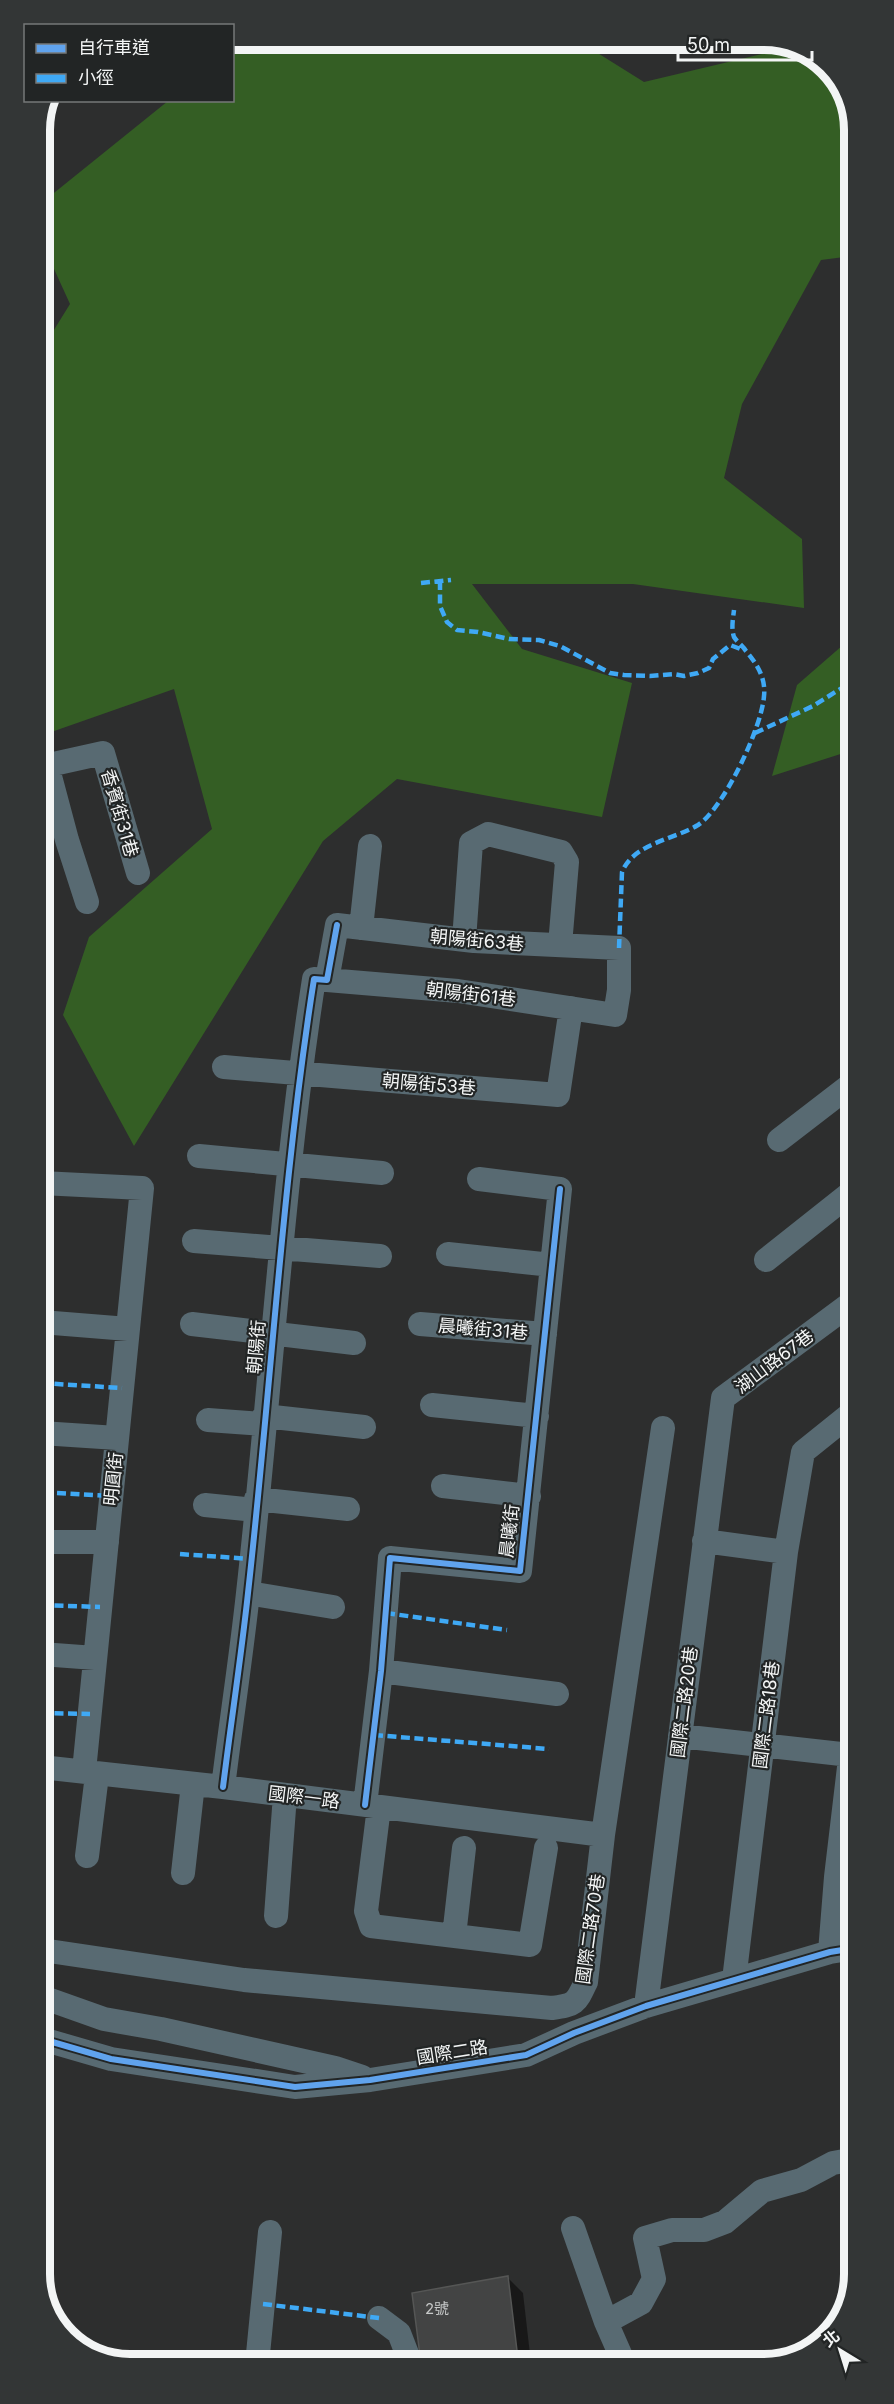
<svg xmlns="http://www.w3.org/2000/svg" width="894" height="2404" font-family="Inter,'Noto Sans TC',sans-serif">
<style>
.forest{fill:#345e24}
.shadow{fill:#0007}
.building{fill:#434444;stroke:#555655;stroke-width:1.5}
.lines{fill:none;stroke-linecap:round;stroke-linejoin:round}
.minor{stroke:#586a72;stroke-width:24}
.quiet{stroke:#3fa9f5;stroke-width:4.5;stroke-dasharray:9 4.5;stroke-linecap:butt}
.cycleway-casing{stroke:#222525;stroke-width:10}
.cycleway{stroke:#60a3ed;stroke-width:6}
.labels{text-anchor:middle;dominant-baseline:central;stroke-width:4.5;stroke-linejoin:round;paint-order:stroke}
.number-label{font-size:15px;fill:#c7c9c9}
.street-label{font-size:18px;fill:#f3f5f5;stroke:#222525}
.rim{fill:none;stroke:#f3f5f5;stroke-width:8}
</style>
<rect width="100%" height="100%" fill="#2d2e2e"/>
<path class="forest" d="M246 39H581L580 42 644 82 791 47 807 53 826 75 833 77 852 105V256L821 260 742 404 724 478 802 539 804 608 633 584H472L522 649 632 683 602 817 397 779 323 841 134 1146 63 1015 89 937 212 829 174 689 40 736 39 354 70 304 39 236V205L168 101 232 100 233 48Z
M853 612V750L772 776 797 685 843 645Z"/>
<path class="shadow" d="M507 2277 523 2293 531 2363H423L414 2295Z"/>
<path class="building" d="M508 2276 518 2359 496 2363H421L412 2293Z"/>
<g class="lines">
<path class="minor" d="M47 765 67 840 87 902
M40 767 103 753 138 873
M361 928 370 846
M464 940 471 843 488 834 561 852 567 862 560 945
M224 1067 558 1095 571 1008
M779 1140 853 1083
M199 1156 382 1173
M41 1183 142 1188 84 1771
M194 1241 380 1256
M448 1254 552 1265
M766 1260 853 1191
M41 1322 128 1329
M192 1324 354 1343
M420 1324 545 1334
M432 1405 537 1416
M264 1416 364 1427
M208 1420 263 1424
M41 1433 117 1438
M443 1486 529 1496
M256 1499 348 1509
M205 1505 256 1510
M704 1541 786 1552
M41 1542H107
M248 1593 333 1607
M41 1654 95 1658
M381 1671 557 1694
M680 1736 850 1755
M41 1767 223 1787 603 1835
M223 1787C231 1722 241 1658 248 1593 271 1388 282 1183 314 979L327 980 337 925 474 941 619 948V990L615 1015 458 991 327 980
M365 1805 381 1671 390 1558 520 1571 560 1189 479 1179
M379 1807 366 1911 371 1926 530 1945 546 1848
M87 1856 97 1775
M183 1873 193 1784
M276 1916 285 1795
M454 1936 464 1848
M42 1950 244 1980 552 2008C576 2005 576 2003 586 1982L603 1835 663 1428
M830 1952 836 1877 854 1725
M734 1980 786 1552 803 1452 854 1411
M42 1997 104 2019 161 2029 335 2068 362 2077
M646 2006 723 1398 854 1301
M42 2039 111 2059 295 2087 370 2080 526 2055 574 2033 646 2006 830 1952 855 1948
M573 2228 606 2322
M379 2318 399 2333 411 2364
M624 2363 606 2322 641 2303 654 2279 645 2238 672 2230H704L725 2222 762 2191 801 2180 833 2163 855 2159
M257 2364 270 2232"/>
<path class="quiet" d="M440 581V606L447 622 457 630 478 632 509 639 539 640 560 646 610 673 624 675 650 676 674 674 684 676 698 673 709 668 713 659 730 645 743 650
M421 583 451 580
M755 733 813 706 853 681
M619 948 622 872C634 843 673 840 698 825 724 808 762 727 764 696 766 678 757 664 746 651 743 646 737 642 734 637 731 628 733 619 734 610
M41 1383 122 1388
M57 1493 111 1496
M180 1554 251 1559
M41 1605 100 1607
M386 1613 507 1630
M41 1713 90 1714
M374 1735 549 1749
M263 2304 379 2318"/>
<defs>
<path id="cycleway" d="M223 1787C231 1722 241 1658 248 1593 271 1388 282 1183 314 979L327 980 337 925
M365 1805 381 1671 390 1558 520 1571 560 1189
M42 2039 111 2059 295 2087 370 2080 526 2055 574 2033 646 2006 830 1952 855 1948"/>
</defs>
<use href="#cycleway" class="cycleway-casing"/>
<use href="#cycleway" class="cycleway"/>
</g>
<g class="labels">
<g class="number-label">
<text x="437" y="2308">2號</text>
</g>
<g class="street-label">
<text transform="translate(120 813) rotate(74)">香賓街31巷</text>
<text transform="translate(477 940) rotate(5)">朝陽街63巷</text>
<text transform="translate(471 994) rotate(7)">朝陽街61巷</text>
<text transform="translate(429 1084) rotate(5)">朝陽街53巷</text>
<text transform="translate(483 1329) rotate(5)">晨曦街31巷</text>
<text transform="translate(256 1347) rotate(-85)">朝陽街</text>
<text transform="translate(774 1361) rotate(-37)">湖山路67巷</text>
<text transform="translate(113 1479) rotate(-84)">明圓街</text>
<text transform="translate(509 1531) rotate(-83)">晨曦街</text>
<text transform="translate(684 1702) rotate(-83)">國際二路20巷</text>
<text transform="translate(766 1715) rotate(-83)">國際二路18巷</text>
<text transform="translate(304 1797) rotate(7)">國際一路</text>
<text transform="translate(590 1929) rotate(-82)">國際二路70巷</text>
<text transform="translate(452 2052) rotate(-9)">國際二路</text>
</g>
</g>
<path d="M0 0H894V2404H0ZM130 50H764A80 80 0 0 1 844 130V2274A80 80 0 0 1 764 2354H130A80 80 0 0 1 50 2274V130A80 80 0 0 1 130 50Z" fill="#333636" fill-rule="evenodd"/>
<path class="rim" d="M130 50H764A80 80 0 0 1 844 130V2274A80 80 0 0 1 764 2354H130A80 80 0 0 1 50 2274V130A80 80 0 0 1 130 50Z"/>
<rect x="24" y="24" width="210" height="78" fill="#222525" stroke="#767878" stroke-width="1.5"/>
<rect x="36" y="44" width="30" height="9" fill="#60a3ed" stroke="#767878" stroke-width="1.5"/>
<text x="78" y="54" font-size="18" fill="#f3f5f5">自行車道</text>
<rect x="36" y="74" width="30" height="9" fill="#3fa9f5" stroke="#767878" stroke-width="1.5"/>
<text x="78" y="84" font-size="18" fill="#f3f5f5">小徑</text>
<g transform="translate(840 2350) rotate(322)" stroke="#222525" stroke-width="4.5" paint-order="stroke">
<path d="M0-4.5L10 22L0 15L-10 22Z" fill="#f3f5f5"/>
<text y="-9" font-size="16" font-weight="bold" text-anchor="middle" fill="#f3f5f5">北</text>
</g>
<path d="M678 51v9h134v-9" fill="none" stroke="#f3f5f5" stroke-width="3"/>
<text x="687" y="51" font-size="18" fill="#f3f5f5" stroke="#222525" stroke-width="4.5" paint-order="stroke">50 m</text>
</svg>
